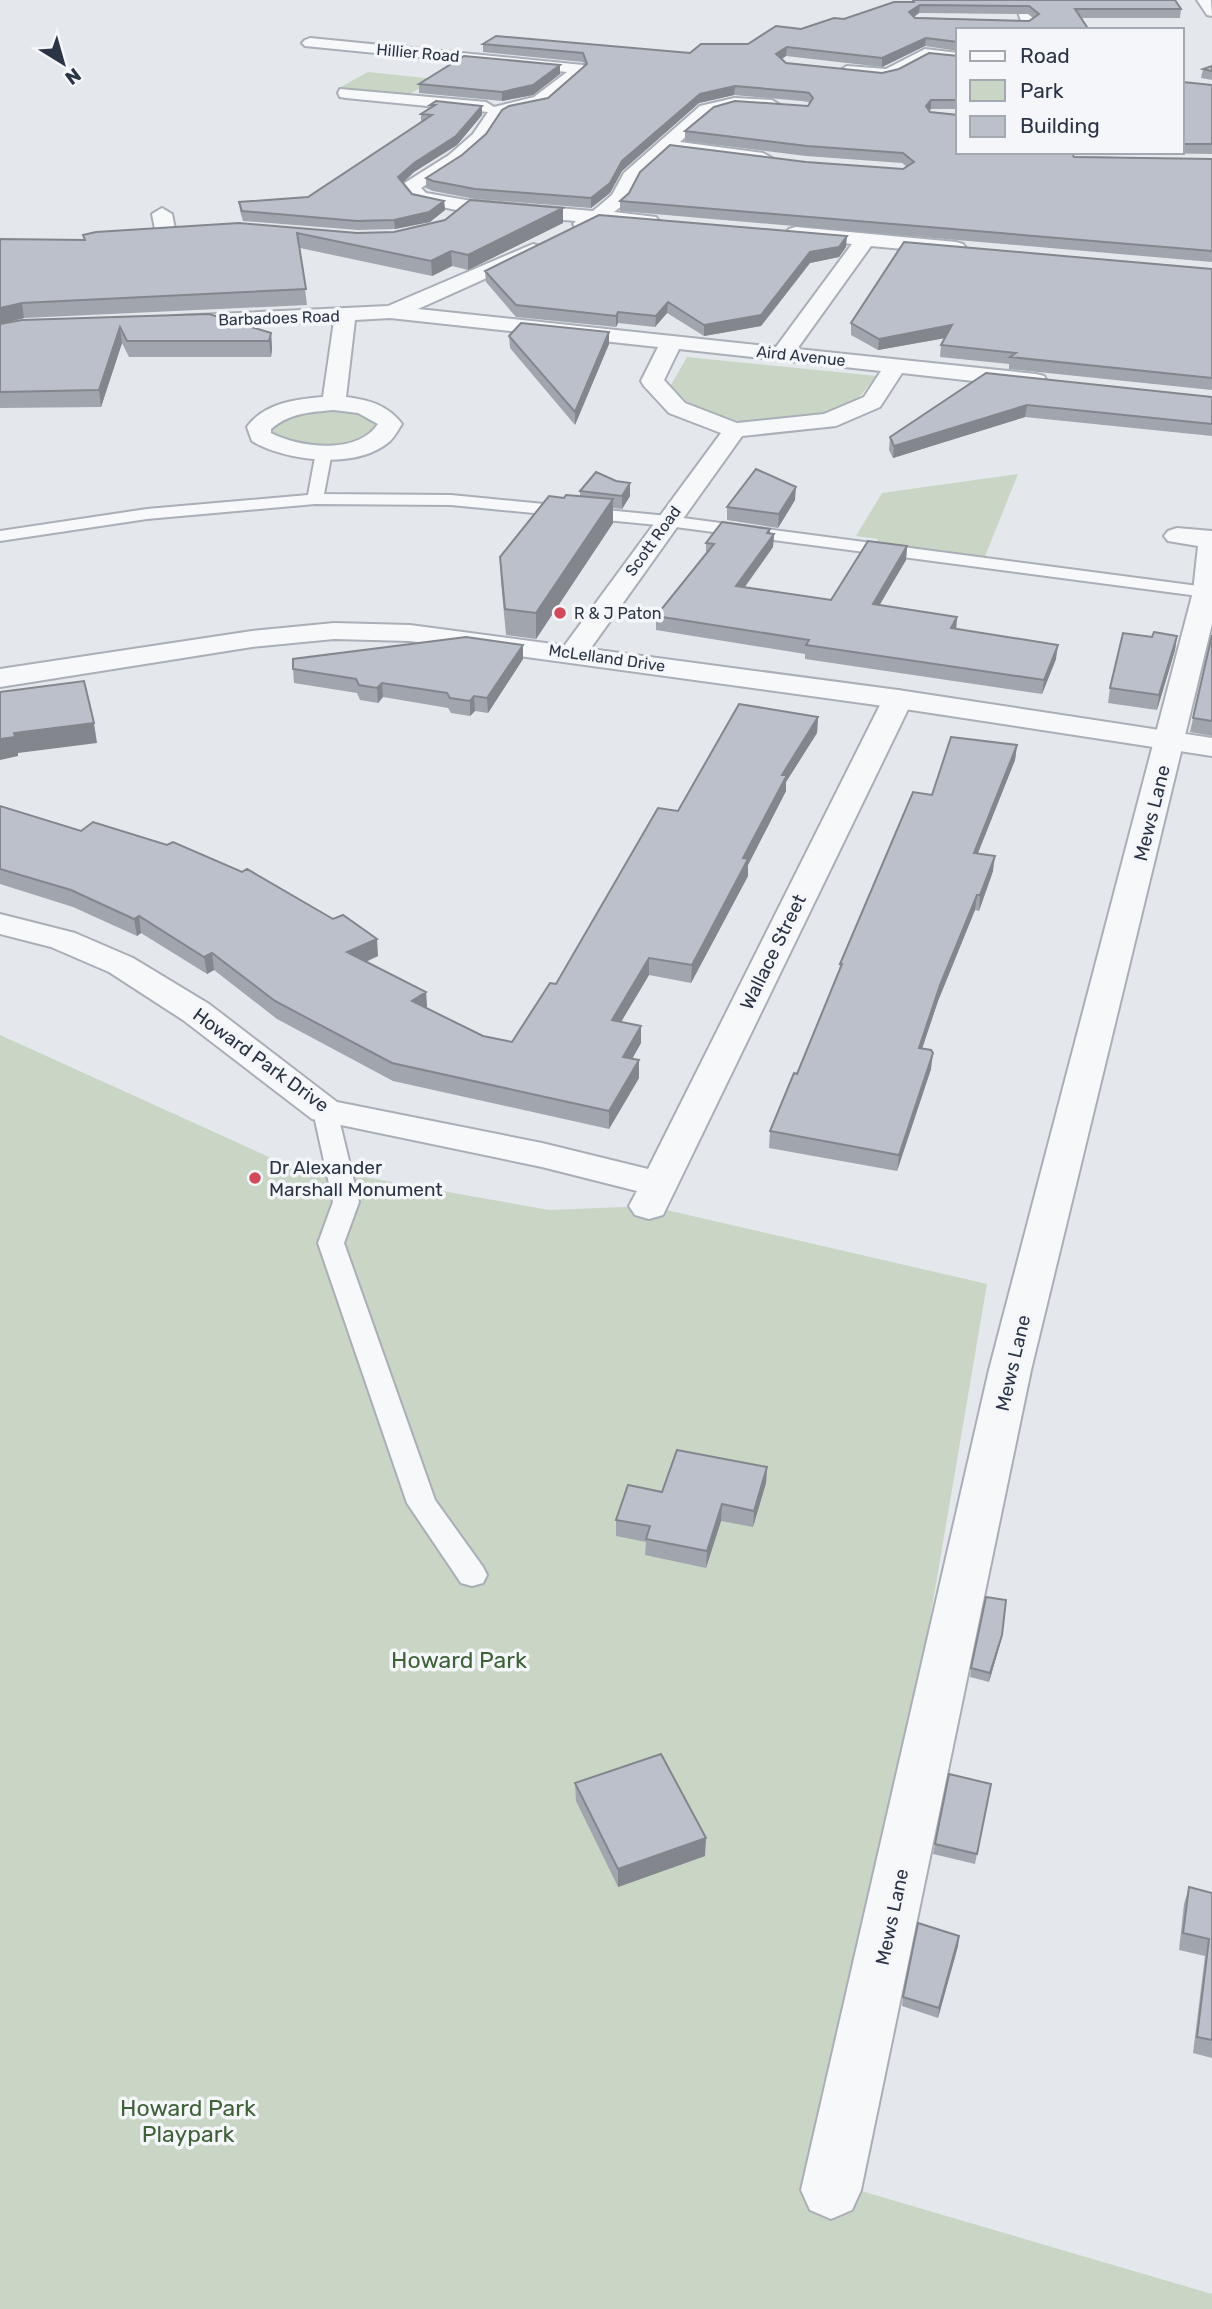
<svg xmlns="http://www.w3.org/2000/svg" width="1212" height="2309" font-family="Rubik,sans-serif">
<style>
.green{fill:#c9d6c5}
.lines{fill:none;stroke-linecap:round;stroke-linejoin:round}
.service-casing{stroke:#a9aeb7;stroke-width:4}
.minor-casing{stroke:#a9aeb7;stroke-width:4}
.tertiary-casing{stroke:#a9aeb7;stroke-width:4}
.service{fill:#f7f8fa;fill-rule:evenodd}
.minor{fill:#f7f8fa;fill-rule:evenodd}
.tertiary{fill:#f7f8fa;fill-rule:evenodd}
.wall{fill:#a1a5ae;fill-rule:evenodd}
.shaded-wall{fill:#83868d}
.building{fill:#bbc0ca;stroke:#83868d;stroke-width:2;fill-rule:evenodd}
.poi-dot{fill:#d1495b;stroke:#f4f6f9;stroke-width:2.5}
.labels{text-anchor:middle;dominant-baseline:central;stroke-width:7;stroke-linejoin:round;paint-order:stroke}
.far-street-label{font-size:16px;fill:#2b3445;stroke:#f4f6f9}
.far-poi-label{font-size:16px;fill:#2b3445;stroke:#f4f6f9;text-anchor:start}
.street-label{font-size:19px;fill:#2b3445;stroke:#f4f6f9}
.poi-label{font-size:19px;fill:#2b3445;stroke:#f4f6f9;text-anchor:start}
.near-park-label{font-size:23px;fill:#3f6138;stroke:#f4f6f9}
</style>
<rect width="100%" height="100%" fill="#e4e7ec"/>
<path class="green" d="M368 72 435 79 408 95 339 88Z
M687 357 877 376 850 408 805 420 741 422 691 406 671 385Z
M311 409 353 410 379 424 375 434 348 445 303 447 272 434V424Z
M1018 474 984 559 874 546 878 539 856 536 882 493Z
M0 1035 280 1162 549 1210 649 1206 987 1284 834 2183 1212 2294V2309H0Z"/>
<g class="lines">
<defs>
<path id="service" d="M324 447 332 452 324 494 451 495 668 516 1206 587 1212 588V596L1206 597 668 526 451 505 315 504 147 519 0 541V531L147 509 308 495 316 452Z
M325 1104 333 1106 337 1111 359 1202 344 1243 435 1500 483 1567 487 1575 483 1583 472 1586 461 1583 407 1503 318 1243 333 1202 313 1111 317 1106Z"/>
<path id="minor" d="M1014 0H1028L1040 30H1024Z
M1197 0H1211L1212 16 1207 15Z
M310 38 583 65 585 72 583 75 546 105 508 113 500 118 485 142 461 163 421 188 426 193 466 200 593 211 612 195 624 173 700 106 734 98 772 100 780 105C770 115 732 106 714 113 702 118 690 133 680 142L763 153 772 158 763 163 669 152 638 180 627 202 614 212 656 217 659 221 656 225 649 227 600 223 583 230 576 228 573 224 576 221 466 212 413 201 401 188 403 184 449 155 473 134 488 112 346 98 340 97 338 93 340 89 486 102 494 107 534 97 567 72 305 46 302 43 305 40Z
M925 49 958 53V63L928 59 897 76 882 80 847 76 839 71 847 66 886 69Z
M162 208 172 214 175 229 172 233 165 235 155 229 152 214Z
M796 227 956 242 963 244 966 248 963 252 956 254 871 246 797 349 1036 374 1044 376 1047 381 1044 386 1036 388 902 373 880 407 836 426 742 436 583 659 573 661 563 659 559 653 721 433 669 413 644 386 641 381 658 347 390 318 355 320 346 397C369 400 388 405 402 424 398 430 394 438 389 442 356 470 286 461 252 441L247 427C264 403 297 399 323 397L334 321 176 328 168 327 165 322 168 317 176 316 388 306 533 244 540 246 543 250 540 254 418 309 776 347 852 244 789 237 786 233 789 229ZM679 349 881 371 864 397 824 414 737 423 685 403 664 380ZM334 410 358 413 378 424C357 455 300 448 271 433V429C289 413 311 412 334 410Z
M1177 528 1212 531V624L1031 1370 861 2190 852 2210 831 2219 810 2210 801 2190 989 1370 1193 592 1198 546 1168 541 1164 536 1168 531Z
M898 690 908 693 913 699 663 1215 649 1219 635 1215 629 1206 637 1191 542 1167 312 1119 183 1020 109 972 51 947 0 934V914L75 933 133 958 209 1004 337 1102 542 1143 648 1169 883 699 888 693Z"/>
<path id="tertiary" d="M334 623 410 625 898 690 1212 738V756L898 708 410 641 334 639 252 647 0 687V669L252 631Z"/>
</defs>
<use href="#service" class="service-casing"/>
<use href="#minor" class="minor-casing"/>
<use href="#tertiary" class="tertiary-casing"/>
<use href="#service" class="service"/>
<use href="#minor" class="minor"/>
<use href="#tertiary" class="tertiary"/>
</g>
<path class="wall" d="M913 0 1181 9 1180 18H1081L958 30V51L925 46 882 67 786 56 782 59 786 63 882 73 958 56V109H931L929 111 958 152H1182V80L1183 82 1212 85V154L1079 152 1073 156 1212 159V262L620 211V201L806 162 903 169 906 166 902 163 806 156 685 141V131L808 106 810 104 808 102 802 101 734 95 699 103 622 171 610 193 591 208 475 199 433 191 426 188V178L462 155 548 98 585 66 583 62 483 52V44L690 53 748 44 801 29 913 2ZM919 13 1028 14 1033 18 1029 21 914 17Z
M1212 66V80L1201 78 1203 69Z
M560 74 533 95 502 101 419 93V84Z
M430 105 482 115 457 145 414 172 403 183 412 194 444 201 445 210 430 222 395 229 358 230 243 221 240 211 239 202 308 197 421 123V114L431 108Z
M563 208V223L468 270 452 266 432 276 300 248 307 305 24 318 0 324 84 240 83 235 394 232Z
M846 247 839 257 810 263 761 326 704 336 667 313 655 327 618 323 616 327 516 317 486 282 485 271Z
M1212 269V390L1009 369V364L940 357 941 345 945 338 878 350 851 335V323Z
M0 324 271 333 272 349 271 357H129L122 343 101 407 0 408Z
M509 336 609 344 575 425 510 348Z
M986 373 1212 397V436L1025 417 893 458 889 450 890 437Z
M580 491 630 496 622 509 613 508V523L536 639 506 635 501 582 500 557 564 498 580 496Z
M795 500 778 528 727 520V507Z
M770 533 774 534 773 547 745 587 831 600 907 546 906 560 879 605 957 617 956 629 1056 659 1042 694 805 659V654L656 630V616L706 554V543Z
M1212 635V736L1190 732Z
M1177 636 1175 650 1157 710 1108 703 1110 688 1152 637Z
M523 645V659L488 713 475 711 470 716 451 713 448 708 383 697 378 703 360 700 357 693 294 683 293 669Z
M818 717 817 733 786 782V791L748 865V876L691 983 649 975 621 1022 641 1026V1043L632 1059 639 1078 609 1129 393 1081 277 1019 214 970 207 974 141 933 137 936 73 907 0 884V806L378 956 366 962 426 992 427 1008 483 1036 512 1042 556 984 678 811Z
M1017 745 1015 760 978 853 993 871 979 911 975 910 938 1001 922 1048 931 1069 897 1171 769 1148 770 1131 797 1074 839 973 840 964 932 795Z
M767 1467 766 1483 753 1527 721 1521 706 1568 645 1555 646 1542 616 1536V1520L662 1492Z
M1002 1635 1000 1644 989 1682 970 1677 971 1668Z
M575 1783 705 1856 618 1887 576 1801Z
M991 1784 975 1864 933 1854 935 1844Z
M1189 1887 1212 1893V2058L1193 2053 1205 1956 1179 1950 1184 1904Z
M959 1936 958 1946 938 2018 902 2006 903 1997Z"/>
<path class="shaded-wall" d="M920 5 919 13 908 21 909 12Z
M926 38 925 46 882 67V58Z
M787 47 786 56 776 63V54Z
M560 65V74L533 95 502 101V92Z
M735 86 734 95 699 103 622 171 610 193 591 208V198L622 161 700 94Z
M931 100V109L925 116 926 106Z
M482 106V115L457 145 414 172 399 186 398 177 414 163Z
M444 201 445 210 430 222 395 229 394 220Z
M563 208V223L468 270V255Z
M847 236 846 247 839 257 810 263 761 326 704 336V325L810 252Z
M451 251 452 266 432 276 431 261Z
M668 302 667 313 655 327 656 316Z
M22 303 24 318 0 324V308Z
M618 312V323L616 327V316Z
M952 325 951 337 878 350 879 339Z
M120 327 122 343 101 407 99 390Z
M609 332V344L575 425V412Z
M271 333 272 349 271 357 269 341Z
M1027 405 1025 417 893 458 894 446Z
M630 483V496L622 509V496Z
M796 487 795 500 778 528 779 514Z
M613 499V523L536 639V613Z
M770 529V539L774 534 773 547 736 599V586Z
M907 546 906 560 872 618 873 604Z
M957 617 956 631 951 628Z
M1177 636 1175 650 1157 710 1159 695Z
M523 645V659L488 713 487 698Z
M1058 645 1056 659 1042 694 1044 680Z
M382 683 383 697 378 703 377 688Z
M474 696 475 711 470 716V701Z
M818 717 817 733 786 782V791L748 865V876L691 983 692 965 743 858 782 775Z
M94 723 97 743 18 753V756L0 760V739L14 733Z
M1017 745 1015 760 972 868 974 853Z
M995 856 993 871 979 911 980 895Z
M977 895 975 910 938 1001 917 1064 919 1048 940 985Z
M139 916 141 933 137 936 134 919Z
M377 939 378 956 348 969 347 952Z
M212 953 214 970 207 974 204 957Z
M649 958V975L612 1037V1020Z
M426 992 427 1009 412 1001Z
M641 1026V1043L623 1075V1057Z
M933 1053 931 1069 897 1171 899 1155Z
M639 1060V1078L609 1129V1111Z
M767 1467 766 1483 753 1527 754 1511Z
M722 1504 721 1521 706 1568 707 1551Z
M1002 1635 1000 1644 989 1682 990 1673Z
M706 1838 705 1856 618 1887V1869Z
M959 1936 958 1946 938 2018 939 2008Z"/>
<path class="building" d="M913 0H1175L1181 9H1075L1089 30H958V42L926 38 882 58 787 47 776 54 786 63 882 73 899 69 929 53 958 56V100H931L926 106 930 112 958 115V152H1071L1074 157 1212 159V251L620 201 629 193 640 172 670 145 806 162 903 169 914 162 903 153 807 146 685 131 714 107 735 101 808 106 813 98 809 93 803 92 735 86 700 94 622 161 610 183 591 198 475 189 433 181 426 178 462 155 486 134 502 110 509 106 548 98 587 64 583 53 483 44 496 36 690 53 701 44H748L776 26 801 29 834 18 844 19 894 2H914ZM920 5 1029 6 1039 14 1029 21 915 18 909 12Z
M464 56 560 65 533 85 502 92 419 84Z
M1212 66V71L1203 69Z
M1182 80 1183 82 1212 85V144H1182Z
M436 101 482 106 456 136 414 163 398 177 412 194 444 201 429 212 394 220 357 221 242 211 239 202 308 197 432 115 421 114 435 105H430Z
M470 200 563 208 468 255 451 251 431 261 297 233 306 289 22 303 0 308V239L85 240 83 235 96 232 239 223 357 233 394 232 445 220Z
M599 215 847 236 839 247 810 252 761 315 704 325 668 302 656 316 618 312 616 316 516 305 485 271Z
M904 242 1212 269V378L1010 357 1016 353 941 345 952 325 879 339 851 323Z
M209 314 271 333 269 341H127L120 327 99 390 0 392V324L22 320Z
M521 323 609 332 575 412 509 336Z
M986 373 1212 397V424L1027 405 894 446 890 437Z
M756 469 796 487 779 514 727 507Z
M596 472 616 481 630 483 622 496 580 491Z
M566 495 613 499 536 613 505 609 500 557 549 496 564 498Z
M722 522 770 529 767 533 774 534 736 586 831 600 868 541 907 546 873 604 957 617 951 628 1058 645 1044 680 806 645 809 640 656 616 714 544 706 543Z
M1154 632 1177 636 1159 695 1110 688 1123 633 1152 637Z
M1212 635V721L1193 718Z
M466 637 523 645 487 698 474 696 470 701 450 698 447 693 382 683 377 688 359 685 356 679 293 669V659Z
M84 681 94 723 14 733 15 737 0 739V692Z
M739 704 818 717 782 775H787L743 858 748 859 692 965 649 958 612 1020 641 1026 623 1057 639 1060 609 1111 392 1063 275 1001 212 953 204 957 139 916 134 919 71 890 0 869V806L81 831 93 822 167 845 173 842 242 872 247 869 333 919 343 915 377 939 347 952 426 992 412 1001 483 1036 512 1042 550 983 556 984 658 808 678 811Z
M951 737 1017 745 974 853 995 856 980 895H977L940 985 919 1048 931 1050 933 1053 899 1155 770 1131 794 1073 797 1074 842 964H840L913 792 932 795Z
M677 1450 767 1467 754 1511 722 1504 707 1551 646 1539 650 1526 616 1520 628 1485 662 1492Z
M986 1597 1006 1600 1002 1635 990 1673 971 1668Z
M661 1754 706 1838 618 1869 575 1783Z
M949 1774 991 1784 977 1854 935 1844Z
M1189 1887 1212 1893V2040L1197 2037 1209 1939 1183 1933Z
M918 1923 959 1936 939 2008 903 1997Z"/>
<g class="poi-dot">
<circle cx="560" cy="613" r="7"/>
<circle cx="255" cy="1178" r="7"/>
</g>
<g class="labels">
<g class="far-street-label">
<text transform="translate(418 53) rotate(5)">Hillier Road</text>
<text transform="translate(279 318) rotate(-2)">Barbadoes Road</text>
<text transform="translate(801 356) rotate(6)">Aird Avenue</text>
<text transform="translate(653 541) rotate(-54)">Scott Road</text>
<text transform="translate(607 658) rotate(8)">McLelland Drive</text>
</g>
<g class="far-poi-label">
<text x="574" y="613">R &amp; J Paton</text>
</g>
<g class="street-label">
<text transform="translate(1152 813) rotate(-76)">Mews Lane</text>
<text transform="translate(773 952) rotate(-64)">Wallace Street</text>
<text transform="translate(261 1060) rotate(36)">Howard Park Drive</text>
<text transform="translate(1013 1363) rotate(-77)">Mews Lane</text>
<text transform="translate(892 1917) rotate(-78)">Mews Lane</text>
</g>
<g class="poi-label">
<text x="269" y="1167">Dr Alexander<tspan x="269" dy="22">Marshall Monument</tspan></text>
</g>
<g class="near-park-label">
<text x="459" y="1660">Howard Park</text>
<text x="188" y="2108">Howard Park<tspan x="188" dy="26">Playpark</tspan></text>
</g>
</g>
<rect x="956" y="28" width="228" height="126" fill="#f4f6f9" stroke="#a4a8b1" stroke-width="2"/>
<rect x="970" y="51" width="35" height="10" fill="#f7f8fa" stroke="#a4a8b1" stroke-width="2"/>
<text x="1020" y="63" font-size="21" fill="#2b3445">Road</text>
<rect x="970" y="80" width="35" height="21" fill="#c9d6c5" stroke="#a4a8b1" stroke-width="2"/>
<text x="1020" y="98" font-size="21" fill="#2b3445">Park</text>
<rect x="970" y="116" width="35" height="21" fill="#bbc0ca" stroke="#a4a8b1" stroke-width="2"/>
<text x="1020" y="133" font-size="21" fill="#2b3445">Building</text>
<g transform="translate(63 63) rotate(143)" stroke="#f4f6f9" stroke-width="5" paint-order="stroke">
<path d="M0-5L12 26L0 18L-12 26Z" fill="#2b3445"/>
<text y="-10" font-size="19" font-weight="bold" text-anchor="middle" fill="#2b3445">N</text>
</g>
</svg>
